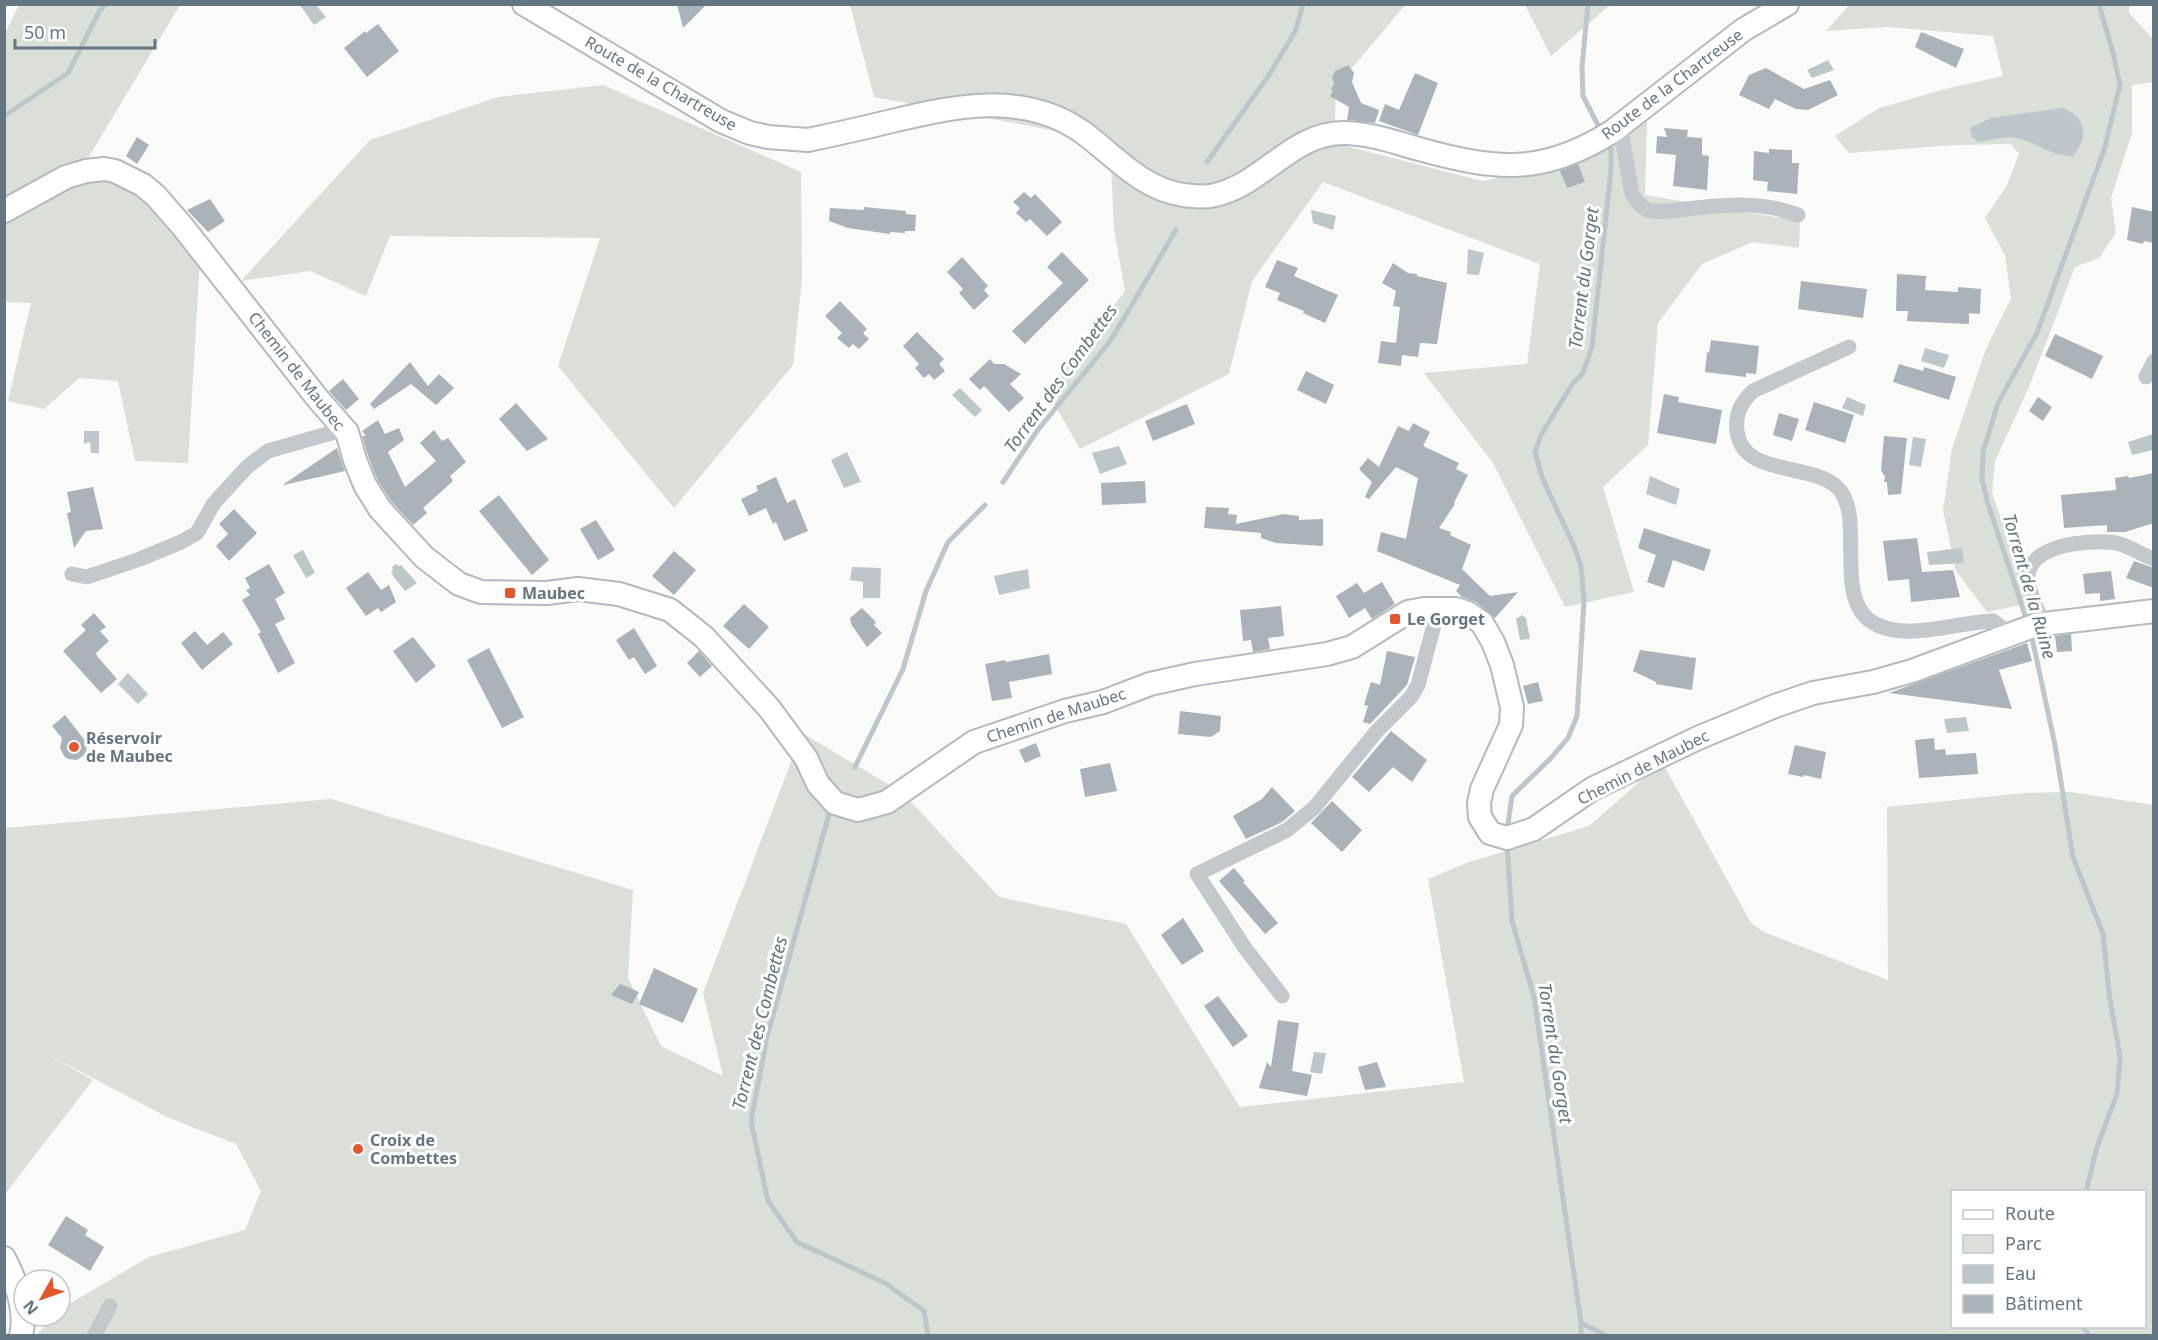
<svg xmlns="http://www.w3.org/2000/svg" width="2158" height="1340" font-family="'Noto Sans',sans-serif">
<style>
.green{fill:#dadfd7;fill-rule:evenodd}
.water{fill:#bbc7cb}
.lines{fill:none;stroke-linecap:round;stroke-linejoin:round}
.stream{stroke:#bbc7cb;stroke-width:5}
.building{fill:#aab3b9}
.secondary-casing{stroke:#b3babf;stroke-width:26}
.street{stroke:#c3c8cc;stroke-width:15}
.secondary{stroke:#fff;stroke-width:22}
.poi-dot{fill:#e4572e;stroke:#fff;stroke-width:2}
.labels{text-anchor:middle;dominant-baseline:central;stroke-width:6;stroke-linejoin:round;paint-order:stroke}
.street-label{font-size:16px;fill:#657683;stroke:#fff}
.poi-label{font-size:16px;font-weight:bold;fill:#657683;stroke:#fff;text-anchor:start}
.water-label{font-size:18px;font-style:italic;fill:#60757c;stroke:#fff}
</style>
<rect width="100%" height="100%" fill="#fafaf8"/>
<path class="green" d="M2130 4 2129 13 2153 39V82L2132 85V133L2111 198 2116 233 2099 258 2075 267 2029 387 1995 461 1992 492 2029 603 1987 612 1956 571 1943 510 1952 449 1986 349 2011 299 2005 255 1985 218 2007 185 2019 154 2011 144 1954 145 1849 153 1835 136 1879 108 1945 89 2003 76 1993 36 1887 27 1826 31 1849 5Z
M19 5H180L84 165 153 203 200 259 188 463 135 461 118 381 79 378 44 409 8 401 31 303 5 302 4 35Z
M850 5H1405L1336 87 1334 143 1483 181 1584 158 1647 119 1645 195 1800 221 1799 248 1753 242 1702 264 1658 323 1648 445 1603 487 1634 592 1565 607 1493 463 1424 373 1527 364 1540 264 1323 182 1252 281 1229 374 1080 449 1047 391 1125 291 1114 229 1110 141 874 97Z
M1525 5H1610L1551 56Z
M603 85 801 172 802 279 793 365 674 508 558 366 600 238 390 236 366 296 310 271 241 281 370 140 498 97Z
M802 733 903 793 999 897 1126 924 1240 1107 1464 1082 1428 879 1469 862 1589 826 1662 762 1751 923 1764 932 1888 980 1887 807 2024 793 2071 792 2153 805V1335H36L55 1316H60V1311L64 1307 149 1257 245 1230 261 1191 236 1144 167 1117 43 1052 93 1080 5 1194V828L331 799 633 890 628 978 661 1046 723 1076 703 993ZM1952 1192H2144V1326H1952Z"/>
<path class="water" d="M300 5H316L326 17 314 25Z
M1828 60 1834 70 1812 78 1807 70Z
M2062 108C2087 116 2089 138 2073 156 2050 156 2038 143 2017 138 2004 135 1991 141 1978 142L1972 137 1970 128 1991 118Z
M1311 210 1336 216 1333 230 1313 223Z
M1468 249 1484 253 1479 275 1467 274Z
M1925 348 1949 355 1944 368 1921 361Z
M960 388 982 410 975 417 952 395Z
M1847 397 1866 405 1863 416 1842 408Z
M84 431H99V453H91L90 442 84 444Z
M2153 434V450L2132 455 2128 442Z
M1913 437 1926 439 1921 467 1909 465Z
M1119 446 1127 464 1100 474 1092 453Z
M847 452 861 482 844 488 831 460Z
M1650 476 1680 489 1676 505 1646 494Z
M1962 548 1964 563 1929 565 1927 552Z
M303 550 315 573 306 578 293 555Z
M396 564 399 566 401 565 417 583 405 591 391 573 393 570 392 567Z
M852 567 881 568 880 598H863V582L850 580Z
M1028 569 1030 588 999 595 994 576Z
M1522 615 1526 618 1530 639 1520 640 1516 619Z
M128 673 148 694 138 704 118 684Z
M1966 717 1969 731 1947 733 1944 719Z
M1314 1052 1326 1053 1322 1074 1310 1072Z"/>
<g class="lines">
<path class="stream" d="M1588 4 1582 67 1583 96 1601 131
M4 116 68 73 100 10 106 4
M1207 162 1269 75 1295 32 1303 4
M1003 482 1037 431 1111 340 1176 230
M2027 621 1987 501 1982 479 1983 452 1998 403 2037 333 2104 150 2120 85 2113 53 2099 4
M2031 633 2055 745 2073 857 2103 934 2109 993 2120 1057 2117 1094 2097 1147 2086 1192
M855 767 903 669 926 591 948 542 985 505
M829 814 767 1037 751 1121 768 1201 797 1242 885 1283 924 1311 928 1336
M1507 831 1512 796 1551 758 1568 738 1577 716 1584 600 1581 566 1574 546 1543 480 1535 453 1541 435 1573 383 1583 373 1592 347 1611 170V150L1607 142
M1507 843 1512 921 1534 997 1581 1323V1336
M1581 1323 1607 1336
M2083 1326 2089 1336"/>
</g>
<path class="building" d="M677 4H707L683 28Z
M378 24 399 51 367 77 344 48 365 31 366 33Z
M1921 32 1964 49 1956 68 1915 47Z
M1348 65 1354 73 1352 82 1361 103 1379 110 1375 123 1347 120 1349 107 1330 96 1333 91 1331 90 1334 83 1332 77 1335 71Z
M1766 68 1804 89 1830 80 1838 95 1808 110 1796 109 1775 99 1769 109 1739 95 1749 75Z
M1415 73 1438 83 1418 135 1379 121 1385 104 1399 110Z
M1664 128 1688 130 1687 137 1702 138V155L1709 156 1707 190 1673 186 1676 155 1656 153 1657 136 1667 137Z
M137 137 149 145 137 164 126 156Z
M1769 149 1792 150V163H1799L1797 194 1767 191 1768 182 1753 180 1754 151 1769 153Z
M1578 164 1585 182 1567 188 1560 171Z
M1024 192 1031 198 1035 194 1062 222 1047 236 1030 219 1026 222 1016 213 1020 208 1013 202Z
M210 199 225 221 208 232 187 210Z
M864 207 906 211V214L916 215 915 231H905V233L890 232V234L848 228 829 221 830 208 864 210Z
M2132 207 2154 212V243L2144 241 2143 244 2127 240Z
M1062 252 1089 280 1025 344 1012 331 1063 283 1047 267Z
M962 257 988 286 984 290 989 296 974 310 959 293 963 289 947 272Z
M1277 260 1298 268 1294 276 1338 295 1325 323 1303 313 1304 311 1277 300 1280 293 1265 287Z
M1393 263 1408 273 1417 274V276L1447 283 1437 344 1420 343 1418 357 1402 355 1401 366 1378 363 1381 341 1396 343 1400 307 1393 306 1396 291 1382 283Z
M1897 274 1926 276 1925 290 1958 292V287L1981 289 1980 314 1969 313V324L1907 321 1908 311H1896Z
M1801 281 1867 289 1863 318 1798 309Z
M840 301 867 329 863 333 869 339 859 349 853 344 849 348 837 338 842 333 825 316Z
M917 332 944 359 939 364 945 371 934 380 929 374 924 378 915 368 919 364 903 346Z
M2055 334 2103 356 2092 379 2045 356Z
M1711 340 1759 346 1756 374 1746 373V377L1705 372 1707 352 1709 353Z
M990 359 994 364H1004L1021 374 1010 384 1024 398 1009 412 984 386 980 390 969 379Z
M410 362 428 386 439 374 454 388 436 405 411 384 374 409 370 404Z
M1899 364 1923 371 1924 367 1956 377 1949 400 1893 382Z
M1306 371 1334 385 1326 404 1297 390Z
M343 379 359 399 346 410 329 391Z
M1664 394 1679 397 1678 402 1722 410 1716 444 1657 433Z
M2038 397 2052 407 2043 421 2029 411Z
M1814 402 1854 415 1845 443 1805 430Z
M516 403 548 439 527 451 499 419Z
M1187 404 1195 424 1153 441 1145 421Z
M1779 413 1799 419 1792 441 1773 435Z
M378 420 385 434 399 428 404 440 388 452 405 487 436 461 420 443 434 430 442 441 448 438 466 462 450 476 453 481 423 508 427 513 413 525 391 501 377 479 368 456 362 436H366L362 431Z
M1413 423 1430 432 1423 446 1459 463 1456 469 1468 475 1454 503 1455 504 1439 528 1451 532 1450 535 1471 545 1462 569 1490 596 1518 592 1495 618 1476 602 1462 597 1456 591 1460 585 1377 551 1381 532 1406 539 1418 478 1396 467 1369 499 1365 497 1372 482 1359 469 1368 458 1379 467 1398 426 1409 431Z
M1884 436 1907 438 1901 494 1888 495 1887 482H1884L1885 476 1881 471Z
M337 448 345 471 284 485V484Z
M2154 473V523L2125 532H2107V525L2064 528 2061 495 2116 490 2115 478 2128 476 2129 478Z
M776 477 787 503 795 499 808 531 784 541 776 522 773 524 766 508 749 516 741 499 758 491 756 486Z
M1145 481 1146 503 1102 505 1101 483Z
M93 487 103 529 86 531 74 548 67 513 71 512 67 492Z
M499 495 549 560 532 575 479 511Z
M1206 507 1229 508 1228 514 1237 515 1236 524 1284 514 1299 516V520L1323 519V546L1276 543 1261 538V533L1204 528Z
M234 509 257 533 229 561 216 546 228 534 219 524Z
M596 520 615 550 598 560 580 529Z
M1644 528 1711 550 1704 571 1673 560 1664 588 1647 582 1656 555 1638 548Z
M1917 538 1922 572 1953 570 1960 597 1911 602 1909 579 1888 581 1883 541Z
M674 551 696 570 674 595 652 576Z
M2134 561 2154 568V588L2126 578Z
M269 564 285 593 275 599 285 619 275 624 295 663 278 673 258 634 261 632 242 600 250 595 246 590 250 588 245 578Z
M2111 571 2115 599 2100 601V593L2085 594 2083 574Z
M368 572 381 590 389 585 396 602 381 612 378 608 366 616 346 588Z
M1382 582 1395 604 1372 619 1365 608 1349 618 1336 596 1357 583 1364 593Z
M744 604 769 627 749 649 723 626Z
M1281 606 1284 636 1268 638 1270 649 1253 652 1251 640 1243 641 1240 610Z
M862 608 876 622 874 625 882 633 867 647 851 624 850 618Z
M94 613 106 627 100 631 109 641 96 653 97 656 117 679 101 693 63 651 86 630 81 625Z
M634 628 657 666 645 674 634 657 629 660 616 640Z
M195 631 207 645 223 632 233 644 202 670 181 643Z
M2071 634 2072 651 2057 652 2055 636Z
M413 637 436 666 416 683 393 651Z
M2027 643 2032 661 1999 670 2012 709 1889 693Z
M489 648 524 717 502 728 467 660Z
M1640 650 1696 658 1692 690 1656 684V682L1633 671Z
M699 651 712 666 700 677 687 663Z
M1387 651 1415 657 1407 685 1370 724 1363 722 1368 706 1364 705 1371 682 1380 685Z
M1049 654 1052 674 1009 682 1012 698 992 701 985 664 1005 660 1006 662Z
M1538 682 1543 701 1528 704 1523 686Z
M1180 711 1221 716 1220 731 1211 737 1178 734Z
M65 715 87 743 86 754 77 760 68 759 64 756 60 748 62 738 52 726Z
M1391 731 1427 760 1412 782 1393 767 1369 792 1352 777Z
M1934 738 1935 750 1945 749 1946 755 1976 753 1978 774 1919 778 1915 740Z
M1036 743 1041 756 1025 763 1019 750Z
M1795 745 1826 752 1821 779 1804 775 1803 777 1788 774Z
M1110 763 1117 791 1085 797 1080 769Z
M1272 787 1295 811 1282 822 1246 839 1233 816 1262 799Z
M1332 801 1362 830 1342 852 1311 823Z
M1234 868 1245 881 1243 882 1278 923 1265 934 1219 881Z
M1183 918 1204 951 1182 965 1161 935Z
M654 968 698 989 683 1023 639 1004Z
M620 984 639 992 632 1004 611 995Z
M1218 996 1248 1036 1233 1047 1204 1006Z
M1278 1020 1299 1023 1292 1071 1312 1075 1307 1096 1259 1088 1267 1062 1271 1067Z
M1377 1062 1386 1087 1365 1090 1358 1067Z
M66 1216 88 1230 85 1235 104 1247 90 1271 48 1245Z"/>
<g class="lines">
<defs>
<path id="secondary" d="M524 4 721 121 750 133 768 137 808 140C836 134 864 128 892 121 955 106 1023 91 1081 131 1114 155 1140 188 1183 195 1193 196 1205 198 1215 195 1262 185 1292 133 1343 133 1369 133 1394 142 1419 149 1495 170 1543 176 1613 131L1743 30 1787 4
M4 211 66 177 86 171 104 169 115 171 143 185 156 196 183 227 318 399 347 432 355 460 365 485 380 509 424 557 459 584 481 592 547 593 578 589 619 594 670 610 704 637 769 708 806 758 818 784 835 803 858 810 887 802 974 742 1065 711 1103 702 1150 684 1195 674 1327 654 1352 647 1408 612 1424 609H1456L1468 613 1482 623 1493 642 1502 665 1512 707 1511 725 1482 789 1479 803 1480 817 1490 833 1507 838 1534 829 1592 789 1698 738 1775 706 1813 693 1873 682 1912 671 2036 625 2154 611
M4 1258C16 1281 27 1310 21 1336"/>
</defs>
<use href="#secondary" class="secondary-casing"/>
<path class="street" d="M1620 126 1632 194C1636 200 1640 207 1648 210 1663 214 1681 209 1695 208 1729 204 1765 202 1798 215
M1849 347 1753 391C1741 403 1735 413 1737 431 1742 477 1810 462 1837 487 1866 514 1834 593 1869 620 1901 644 1956 622 1993 621L2000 626 2002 637
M2146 377 2154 361
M72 574 87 577 140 559 181 542 197 533 214 503 248 466 268 451 338 431 347 432
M2043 624C2038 611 2030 595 2028 581 2024 543 2095 538 2120 544 2131 547 2142 555 2154 559
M1282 996 1245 948 1197 874 1287 830 1314 808 1377 731 1411 697 1418 685 1434 625 1444 609
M94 1336 110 1306"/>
<use href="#secondary" class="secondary"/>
</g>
<g class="poi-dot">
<rect x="504" y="587" width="12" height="12" rx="3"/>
<rect x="1389" y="613" width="12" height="12" rx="3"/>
<circle cx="74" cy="747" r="6"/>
<circle cx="358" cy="1149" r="6"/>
</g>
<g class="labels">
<g class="street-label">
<text transform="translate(661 83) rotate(30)">Route de la Chartreuse</text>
<text transform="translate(1672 84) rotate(-37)">Route de la Chartreuse</text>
<text transform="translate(297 371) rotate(52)">Chemin de Maubec</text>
<text transform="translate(1056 715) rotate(-18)">Chemin de Maubec</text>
<text transform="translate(1643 767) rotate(-27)">Chemin de Maubec</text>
</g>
<g class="poi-label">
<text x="522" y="593">Maubec</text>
<text x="1407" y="619">Le Gorget</text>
<text x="86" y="738">Réservoir<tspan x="86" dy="18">de Maubec</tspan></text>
<text x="370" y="1140">Croix de<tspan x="370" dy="18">Combettes</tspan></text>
</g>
<g class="water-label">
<text transform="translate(1583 278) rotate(-83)">Torrent du Gorget</text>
<text transform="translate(1060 378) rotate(-54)">Torrent des Combettes</text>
<text transform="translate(2030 586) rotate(74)">Torrent de la Ruine</text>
<text transform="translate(759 1023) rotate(-76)">Torrent des Combettes</text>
<text transform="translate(1556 1053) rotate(81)">Torrent du Gorget</text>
</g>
</g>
<rect width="2158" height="1340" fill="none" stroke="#657683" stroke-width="12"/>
<rect x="1951" y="1190" width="195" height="138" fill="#ffffff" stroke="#c1c8cd" stroke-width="1.5"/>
<rect x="1963" y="1210" width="30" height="9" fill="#ffffff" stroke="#c1c8cd" stroke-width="1.5"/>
<text x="2005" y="1220" font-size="18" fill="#657683">Route</text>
<rect x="1963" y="1235" width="30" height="18" fill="#dadfd7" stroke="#c1c8cd" stroke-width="1.5"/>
<text x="2005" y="1250" font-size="18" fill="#657683">Parc</text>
<rect x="1963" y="1265" width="30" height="18" fill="#bbc7cb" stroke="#c1c8cd" stroke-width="1.5"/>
<text x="2005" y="1280" font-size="18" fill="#657683">Eau</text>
<rect x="1963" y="1295" width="30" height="18" fill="#aab3b9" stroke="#c1c8cd" stroke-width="1.5"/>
<text x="2005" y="1310" font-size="18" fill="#657683">Bâtiment</text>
<g transform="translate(42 1298) rotate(230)"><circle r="28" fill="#ffffff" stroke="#c1c8cd" stroke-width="1.5"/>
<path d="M0-4.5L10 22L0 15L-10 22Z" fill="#e4572e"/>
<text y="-9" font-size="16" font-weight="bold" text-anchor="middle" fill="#657683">N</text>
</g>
<path d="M15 39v9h140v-9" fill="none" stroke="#657683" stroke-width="3"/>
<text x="24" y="39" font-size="18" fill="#657683" stroke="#ffffff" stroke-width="4.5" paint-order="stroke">50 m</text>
</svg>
